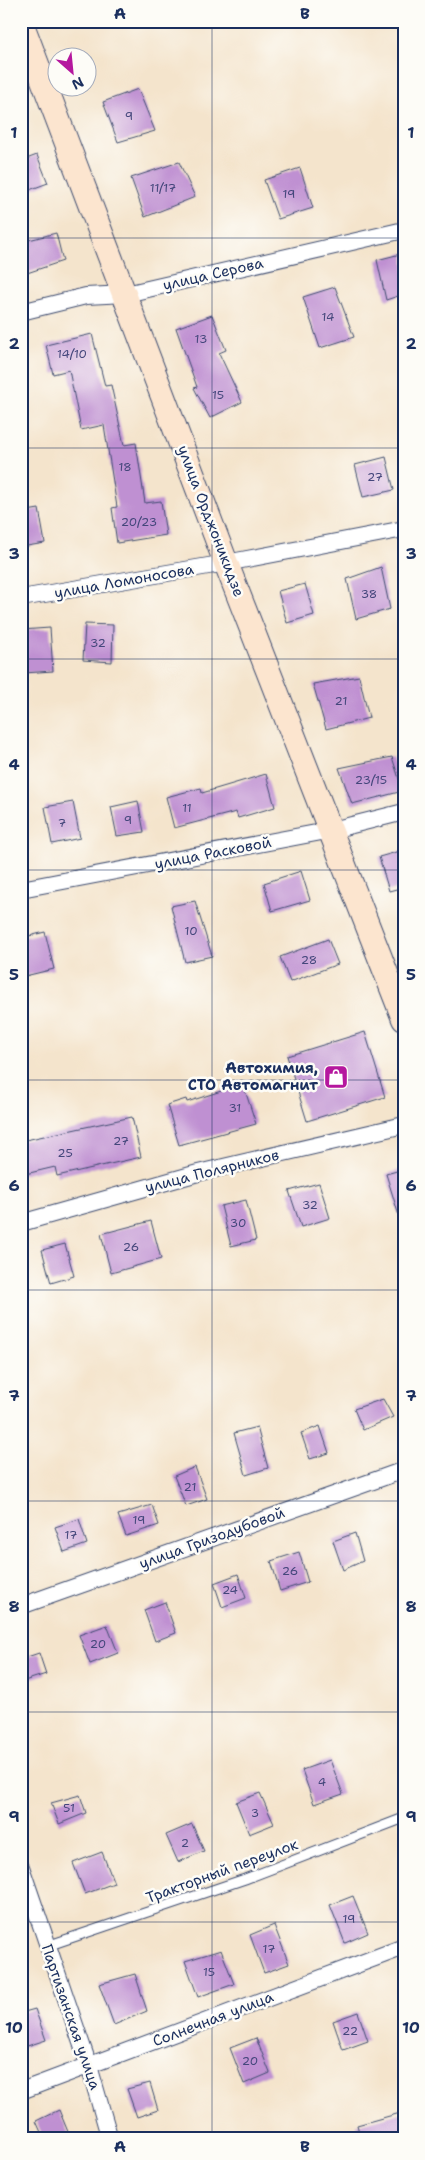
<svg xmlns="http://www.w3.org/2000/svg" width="425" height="2160" font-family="'Shantell Sans',sans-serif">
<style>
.building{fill:#bf90d2}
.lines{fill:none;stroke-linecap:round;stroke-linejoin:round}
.service-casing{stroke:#3c4a6e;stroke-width:11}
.minor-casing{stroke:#3c4a6e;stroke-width:18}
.secondary-casing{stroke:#3c4a6e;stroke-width:26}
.service{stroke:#fff;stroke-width:9}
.minor{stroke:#fff;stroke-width:16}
.secondary{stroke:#fce5cf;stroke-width:24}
.grid{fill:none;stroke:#1b2f5e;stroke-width:1;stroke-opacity:0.55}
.labels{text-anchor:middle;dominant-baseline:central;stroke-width:5;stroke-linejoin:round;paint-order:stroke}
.number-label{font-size:12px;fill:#44477b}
.street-label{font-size:15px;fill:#1b2f5e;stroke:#fdfcf7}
.poi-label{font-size:15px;font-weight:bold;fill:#1b2f5e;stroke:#fdfcf7;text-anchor:end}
.neatline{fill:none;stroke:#1b2f5e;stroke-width:2}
.grid-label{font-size:16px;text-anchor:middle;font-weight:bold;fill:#1b2f5e}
</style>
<rect width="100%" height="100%" fill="#fdfcf7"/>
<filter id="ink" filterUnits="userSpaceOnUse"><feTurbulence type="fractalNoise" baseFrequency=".02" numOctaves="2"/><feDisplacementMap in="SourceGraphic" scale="10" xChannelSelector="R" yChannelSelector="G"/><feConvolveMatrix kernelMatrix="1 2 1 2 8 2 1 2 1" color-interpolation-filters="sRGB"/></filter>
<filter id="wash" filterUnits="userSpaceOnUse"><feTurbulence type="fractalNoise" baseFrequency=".0096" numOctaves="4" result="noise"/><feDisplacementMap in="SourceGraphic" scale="20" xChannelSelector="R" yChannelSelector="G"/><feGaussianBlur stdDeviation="1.12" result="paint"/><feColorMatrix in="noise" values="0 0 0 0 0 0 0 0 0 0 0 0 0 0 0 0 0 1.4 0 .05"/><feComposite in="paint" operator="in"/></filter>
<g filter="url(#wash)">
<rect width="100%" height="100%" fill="#f4e4cc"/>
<g id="blocks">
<path class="building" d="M138 89 155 131 118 142 103 102Z
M37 155 48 183 21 193V161Z
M179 162 195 197 145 217 131 178Z
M300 168 313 208 278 219 264 180Z
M56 233 63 261 21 275V242Z
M404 253V294L386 300 377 260Z
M335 287 354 337 320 348 303 297Z
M212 315 226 350 219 353 242 402 210 418 194 388 197 387 176 328Z
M92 334 105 386 111 385 124 445 136 443 145 503 161 501 166 535 117 543 112 508 117 507 104 425 81 430 69 370 53 374 46 345Z
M386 457 394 490 363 497 355 465Z
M39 509 45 543 21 547V512Z
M381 567 390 609 356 619 347 579Z
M305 584 314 615 287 623 278 591Z
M85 624 113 625 112 662 83 660Z
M50 628 53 671 24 673 21 630Z
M359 676 369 718 326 729 313 684Z
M392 757 403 791 352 804 339 768Z
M266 774 275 807 238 818 236 812 174 828 166 797 201 788 202 793Z
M138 801 144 832 117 836 111 807Z
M73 802 80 838 52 844 45 807Z
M404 850V887L389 891 379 857Z
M301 871 310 900 272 911 264 883Z
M195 901 212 956 185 962 171 906Z
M45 932 54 969 21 977V938Z
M328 939 338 964 290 982 280 957Z
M365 1032 385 1097 307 1121 287 1056Z
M243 1084 256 1124 179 1145 167 1105 186 1099 187 1102Z
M132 1117 141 1157 57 1176 55 1167 21 1175V1141Z
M404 1169V1218L400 1219 386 1174Z
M319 1183 330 1218 301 1227 289 1191Z
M246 1200 256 1240 231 1246 221 1206Z
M151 1221 161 1259 111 1273 101 1234Z
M65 1244 74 1276 51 1283 42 1250Z
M383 1399 393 1417 363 1430 354 1409Z
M320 1426 329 1453 310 1459 301 1433Z
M257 1427 268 1468 246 1475 234 1433Z
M195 1467 207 1499 186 1506 174 1476Z
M152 1505 159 1525 126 1536 118 1515Z
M79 1519 87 1544 64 1552 55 1527Z
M355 1533 363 1561 343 1570 333 1541Z
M299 1552 308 1582 280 1591 271 1561Z
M238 1574 246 1598 222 1607 214 1583Z
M165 1602 176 1633 155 1641 144 1610Z
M107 1625 118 1653 90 1664 79 1635Z
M39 1653 46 1674 21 1682V1659Z
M330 1760 343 1794 314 1804 302 1770Z
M260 1793 274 1824 249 1834 236 1802Z
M80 1795 86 1813 59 1824 51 1803Z
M192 1824 204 1851 178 1862 166 1835Z
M102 1852 114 1883 85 1894 73 1863Z
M353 1896 368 1933 345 1943 330 1905Z
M274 1925 289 1964 264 1973 250 1935Z
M221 1950 234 1984 198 1997 185 1961Z
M135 1974 147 2011 114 2025 99 1984Z
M35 2009 46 2040 21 2048V2013Z
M358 2012 368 2041 343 2050 333 2021Z
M256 2038 270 2073 244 2084 230 2048Z
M150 2083 158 2110 137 2117 127 2089Z
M59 2110 71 2139H44L36 2121Z
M404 2112V2139H361L357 2125Z"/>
</g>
</g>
<g filter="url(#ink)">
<use href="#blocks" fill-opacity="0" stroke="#3c4a6e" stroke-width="1"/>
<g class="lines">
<defs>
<path id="service" d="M47 1946 245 1879 404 1818"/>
<path id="minor" d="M21 312 86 296 126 294 404 230
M21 598 226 563 404 529
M21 889 332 830 404 812
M21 1223 198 1173 404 1125
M21 1606 404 1470
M21 1867 89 2066 110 2139
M21 2091 404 1947"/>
<path id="secondary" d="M21 22 226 563 404 1019"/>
</defs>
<use href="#service" class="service-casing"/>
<use href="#minor" class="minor-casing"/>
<use href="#secondary" class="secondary-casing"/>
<use href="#service" class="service"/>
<use href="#minor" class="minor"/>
<use href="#secondary" class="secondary"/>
</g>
</g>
<path class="grid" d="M212 21V2139M21 238H404M21 448H404M21 659H404M21 870H404M21 1080H404M21 1290H404M21 1501H404M21 1712H404M21 1922H404"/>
<defs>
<symbol id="shop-square" viewBox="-11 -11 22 22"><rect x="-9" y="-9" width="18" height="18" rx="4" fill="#b5179e" stroke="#fdfcf7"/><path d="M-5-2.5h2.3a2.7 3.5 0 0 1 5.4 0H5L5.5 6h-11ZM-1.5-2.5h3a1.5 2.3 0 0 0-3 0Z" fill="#fff"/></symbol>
</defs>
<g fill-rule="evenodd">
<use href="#shop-square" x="322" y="1063" width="28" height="28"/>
</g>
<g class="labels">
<g class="number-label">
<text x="129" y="116">9</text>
<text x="163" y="188">11/17</text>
<text x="289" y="194">19</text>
<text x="328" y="317">14</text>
<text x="201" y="339">13</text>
<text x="72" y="354">14/10</text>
<text x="218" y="395">15</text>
<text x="125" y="467">18</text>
<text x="375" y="477">27</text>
<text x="139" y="522">20/23</text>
<text x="369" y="594">38</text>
<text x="98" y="643">32</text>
<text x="341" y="701">21</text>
<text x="371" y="780">23/15</text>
<text x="187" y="808">11</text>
<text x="128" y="820">9</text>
<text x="62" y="823">7</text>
<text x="191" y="931">10</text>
<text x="309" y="960">28</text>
<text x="235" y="1108">31</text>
<text x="121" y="1141">27</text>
<text x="65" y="1153">25</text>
<text x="310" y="1205">32</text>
<text x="238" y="1223">30</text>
<text x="131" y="1247">26</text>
<text x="190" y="1487">21</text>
<text x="139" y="1520">19</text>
<text x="71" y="1535">17</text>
<text x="290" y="1571">26</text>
<text x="230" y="1590">24</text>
<text x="98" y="1644">20</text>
<text x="322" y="1782">4</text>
<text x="69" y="1808">51</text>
<text x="255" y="1813">3</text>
<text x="185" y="1843">2</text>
<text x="349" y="1919">19</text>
<text x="269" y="1949">17</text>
<text x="209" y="1972">15</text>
<text x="350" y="2031">22</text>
<text x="250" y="2061">20</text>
</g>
<g class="street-label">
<text transform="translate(213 274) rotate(-13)">улица Серова</text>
<text transform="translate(211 521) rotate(69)">улица Орджоникидзе</text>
<text transform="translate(124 581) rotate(-10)">улица Ломоносова</text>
<text transform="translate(213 853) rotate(-11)">улица Расковой</text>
<text transform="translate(212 1171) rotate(-14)">улица Полярников</text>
<text transform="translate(212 1538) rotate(-20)">улица Гризодубовой</text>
<text transform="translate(222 1871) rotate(-20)">Тракторный переулок</text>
<text transform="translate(71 2017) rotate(71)">Партизанская улица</text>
<text transform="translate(213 2019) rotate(-21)">Солнечная улица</text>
</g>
<g class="poi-label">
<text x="318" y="1068">Автохимия,<tspan x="318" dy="17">СТО Автомагнит</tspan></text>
</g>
</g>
<rect width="425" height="2160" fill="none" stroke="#fdfcf7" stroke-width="55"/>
<g transform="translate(72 72) rotate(153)"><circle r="24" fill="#fdfcf7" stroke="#a3aaba"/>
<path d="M0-4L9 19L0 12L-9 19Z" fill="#b5179e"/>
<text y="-8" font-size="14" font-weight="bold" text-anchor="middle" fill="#1b2f5e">N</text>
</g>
<rect x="28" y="28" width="370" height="2104" class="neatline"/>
<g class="grid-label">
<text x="120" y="19">A</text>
<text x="305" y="19">B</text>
<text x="14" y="138">1</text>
<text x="411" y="138">1</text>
<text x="14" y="349">2</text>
<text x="411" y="349">2</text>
<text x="14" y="559">3</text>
<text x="411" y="559">3</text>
<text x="14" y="770">4</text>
<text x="411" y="770">4</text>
<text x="14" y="980">5</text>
<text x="411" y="980">5</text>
<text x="14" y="1191">6</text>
<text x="411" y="1191">6</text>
<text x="14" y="1401">7</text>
<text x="411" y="1401">7</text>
<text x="14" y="1612">8</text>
<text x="411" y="1612">8</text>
<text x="14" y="1822">9</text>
<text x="411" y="1822">9</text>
<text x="14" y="2033">10</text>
<text x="411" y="2033">10</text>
<text x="120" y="2152">A</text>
<text x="305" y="2152">B</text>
</g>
</svg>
